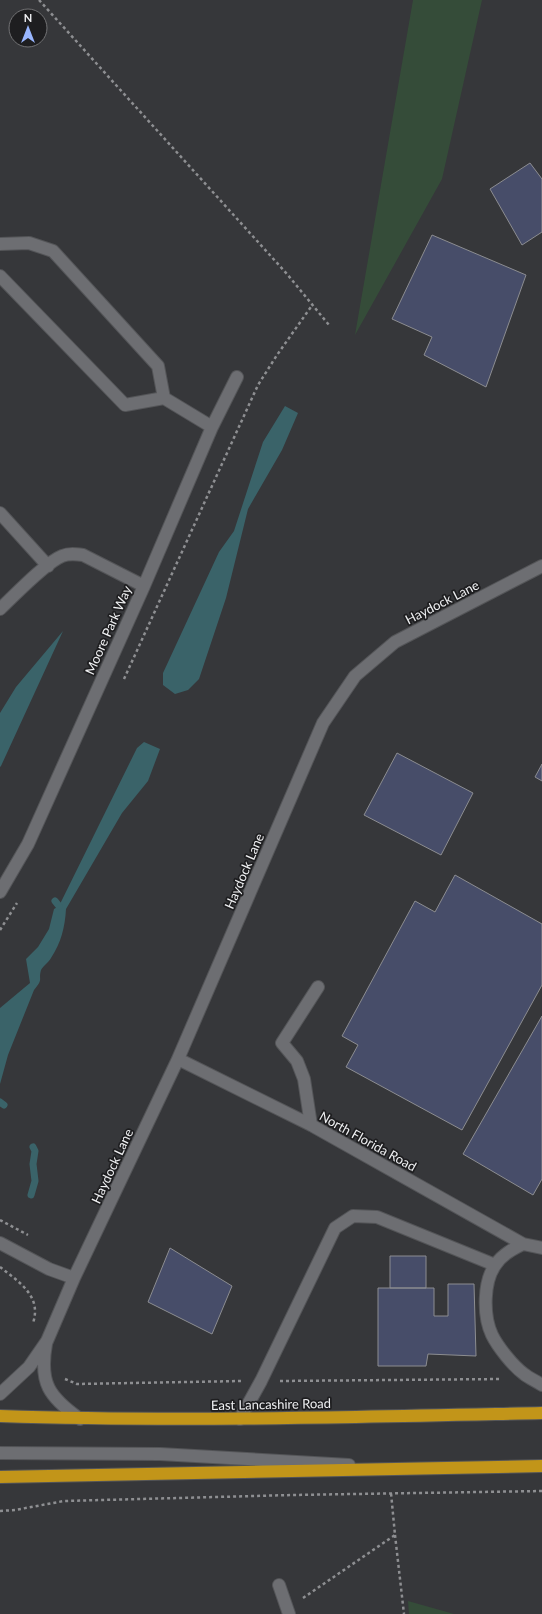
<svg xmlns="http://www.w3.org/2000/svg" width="542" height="1614" font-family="Lato,sans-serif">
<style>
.green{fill:#354c39}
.water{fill:#3a6369}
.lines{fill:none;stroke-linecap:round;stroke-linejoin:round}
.stream{stroke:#3a6369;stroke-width:7}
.building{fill:#474d69;stroke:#8c8d91}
.minor-casing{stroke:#545558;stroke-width:14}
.highway-casing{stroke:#545558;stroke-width:14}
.path{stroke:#8e8f92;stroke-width:2.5;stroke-dasharray:3 3;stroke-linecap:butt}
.minor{stroke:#6d6e72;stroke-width:12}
.highway{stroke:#c29519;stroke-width:12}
.labels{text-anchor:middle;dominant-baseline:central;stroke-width:3.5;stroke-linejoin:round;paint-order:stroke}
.street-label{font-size:13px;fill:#f0f1f3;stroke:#1e1e20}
</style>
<rect width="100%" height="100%" fill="#36373a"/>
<path class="green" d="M413 0H482L442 179 355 335Z
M408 1601 454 1614H409Z"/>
<path class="water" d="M285 406 298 413 282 450 248 509 226 598 199 679 188 690 175 694 163 685V673L219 552 234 531 263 442Z
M63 631 1 766 0 767V713L16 687Z
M144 742 160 749 148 781 122 813 66 909C65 927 61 943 51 958 49 962 43 966 41 970 38 981 44 978 34 990L8 1055 0 1084V1008L30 983 26 959 38 947 49 929 54 909 59 906 137 748Z"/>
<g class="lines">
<path class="stream" d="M55 901 59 906
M0 1102 4 1105
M31 1195 35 1181 33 1164 35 1151 33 1147"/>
</g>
<path class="building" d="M530 163 542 179V232L522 245 490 189Z
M432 235 526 275 486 387 424 355 432 337 392 319Z
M397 753 473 793 441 855 364 815Z
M542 764V781L535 777Z
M455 875 542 924V985L462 1130 346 1067 358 1045 342 1036 415 901 435 912Z
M542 1016V1179L533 1195 463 1154Z
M170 1248 232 1286 212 1334 148 1302Z
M390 1256H426V1288H390Z
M448 1284H474L476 1356 428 1354 426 1366H378V1288H434V1316H448Z"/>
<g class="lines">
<defs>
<path id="minor" d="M0 244 29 243 53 251 158 366 164 398
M0 276 125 405 164 398 212 427
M0 513 48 566
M0 609C15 595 45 563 62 556 69 553 76 554 83 555L144 586
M0 892 28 844 144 586 212 427 237 377
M178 1059 311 1125 523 1244 542 1248
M311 1125 304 1079 297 1061 282 1043 318 987
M0 1243 49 1269 74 1278
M523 1244C513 1249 503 1254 496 1264 483 1281 483 1316 492 1335 498 1347 513 1366 524 1374 529 1378 536 1381 542 1385
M46 1344C39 1383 49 1397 80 1419
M0 1394 29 1367 47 1341 74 1278 178 1059 323 723 355 676 395 642 542 566
M240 1419 261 1381 335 1228 353 1216 377 1217 495 1265
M0 1453 160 1454 349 1465
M279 1585 289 1614"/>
<path id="highway" d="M0 1416C181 1422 361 1417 542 1413
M0 1477 542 1466"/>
</defs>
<use href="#minor" class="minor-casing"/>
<use href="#highway" class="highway-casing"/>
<path class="path" d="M39 0 287 274 329 325
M124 679 258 385 277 355 313 304
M0 930 17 903
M0 1220 28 1235
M0 1267C19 1282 42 1296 33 1323
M65 1379 77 1384 241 1381
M280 1381 501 1379
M0 1511 15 1510 64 1501 292 1495 542 1491
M395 1535 404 1614
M303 1598 395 1535 391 1493"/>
<use href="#minor" class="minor"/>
<use href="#highway" class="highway"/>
</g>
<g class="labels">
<g class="street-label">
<text transform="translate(442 602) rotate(-27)">Haydock Lane</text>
<text transform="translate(108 630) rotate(-66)">Moore Park Way</text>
<text transform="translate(244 871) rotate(-67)">Haydock Lane</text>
<text transform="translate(368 1141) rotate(29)">North Florida Road</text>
<text transform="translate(112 1166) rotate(-65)">Haydock Lane</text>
<text transform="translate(271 1404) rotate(-1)">East Lancashire Road</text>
</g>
</g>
<g transform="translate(28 28)"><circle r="19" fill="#1e1e20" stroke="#727274"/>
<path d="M0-3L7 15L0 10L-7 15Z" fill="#98b5fd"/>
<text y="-6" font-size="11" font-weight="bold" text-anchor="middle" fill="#f0f1f3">N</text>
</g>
</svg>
